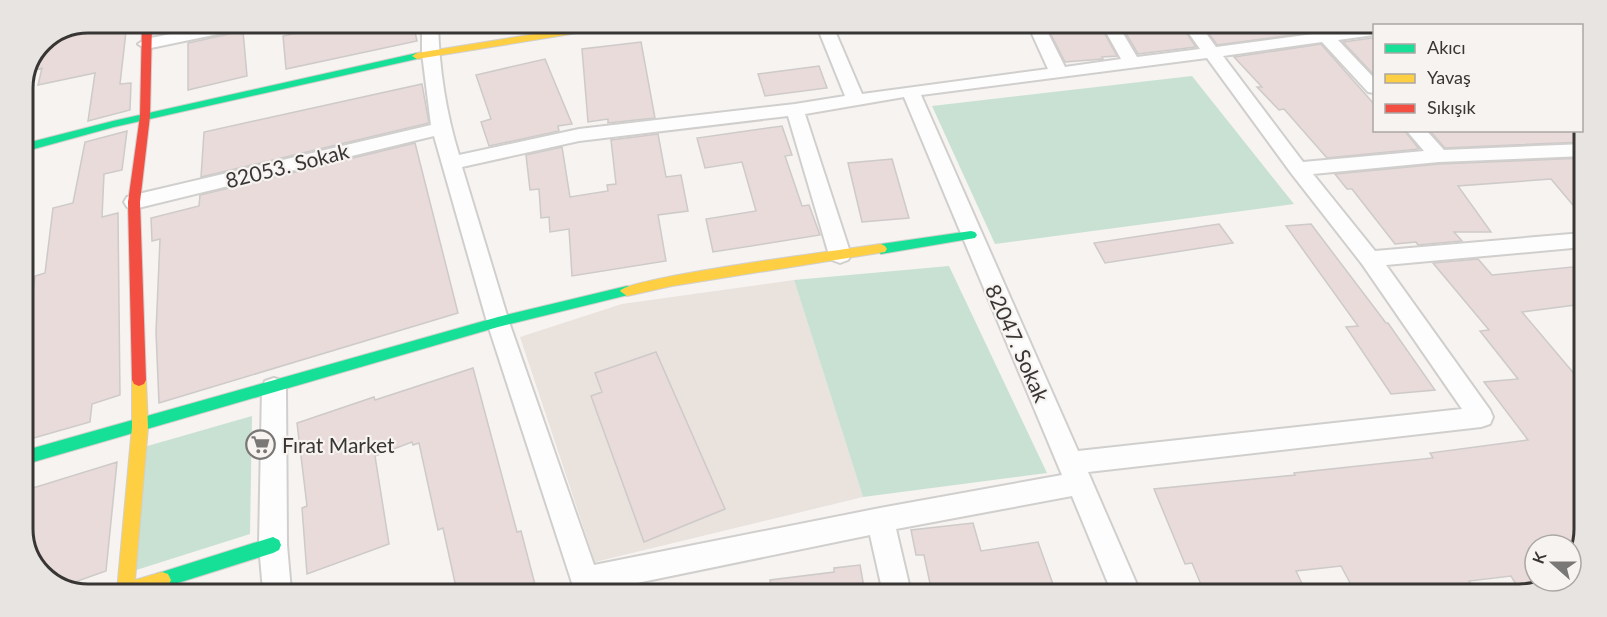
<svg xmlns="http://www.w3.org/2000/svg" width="1607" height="617" font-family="Lato,sans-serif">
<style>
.built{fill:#e9e2dd}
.green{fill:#c9e1d3}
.building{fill:#e8dbd9;stroke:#cdcac9;stroke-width:1.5}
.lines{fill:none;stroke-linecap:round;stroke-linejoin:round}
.street-casing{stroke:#d1cfcd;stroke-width:4}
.fast-casing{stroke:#d1cfcd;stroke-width:2}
.slow-casing{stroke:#d1cfcd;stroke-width:2}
.jam-casing{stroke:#d1cfcd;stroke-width:2}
.street{fill:#fefdfd;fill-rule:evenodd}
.fast{fill:#16e098;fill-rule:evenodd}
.slow{fill:#ffcf43;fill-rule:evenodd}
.jam{fill:#f24e42;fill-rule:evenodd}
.labels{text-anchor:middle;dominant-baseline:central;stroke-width:4.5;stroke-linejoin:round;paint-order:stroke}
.street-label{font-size:21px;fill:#383635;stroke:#f7f3f0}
.poi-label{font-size:21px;fill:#383635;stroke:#f7f3f0;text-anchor:start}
.rim{fill:none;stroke:#383635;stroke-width:3}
</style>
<rect width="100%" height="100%" fill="#f6f3f1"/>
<path class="built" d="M794 280 863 497 595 562 520 337 622 304Z"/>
<path class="green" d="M1192 76 1294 204 995 244 932 106Z
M949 266 1047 473 863 497 794 280Z
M252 416 250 534 130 572 144 447Z"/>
<path class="building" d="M88 22 127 23 120 84 131 83 130 110 88 121 95 73 38 85 42 68 29 71 42 41Z
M344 23H413L417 41 286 69 283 36Z
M1046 25H1100L1117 56 1102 57 1103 59 1065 62Z
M1121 25H1181L1196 47 1138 54Z
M1203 25 1356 26H1360L1217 45Z
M243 31 247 76 188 90V43Z
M1372 38 1374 40V75L1343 42Z
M641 42 655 118 608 123V119L588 122 582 49Z
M1321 44 1374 104V130H1404L1419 149 1327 158 1284 109 1279 110 1257 87H1262L1234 57Z
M545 59 572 124 558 126 559 131 489 146 481 122 491 119 476 75Z
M819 66 827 88 765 96 758 74Z
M422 84 429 123 201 177 204 132Z
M782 126 792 155 785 156 802 206 809 205 820 235 713 252 706 219 756 211 742 162 705 168 697 138Z
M1429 130H1580L1584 133V142L1445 148Z
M127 131 122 170 104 174 102 217 118 213 120 395 92 404 90 422 23 441V340L28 339 35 276 45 273 53 208 73 203 85 142Z
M658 134 666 177 681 175 688 211 658 215 666 261 572 276 569 229 550 232 549 217 541 218 539 189 530 190 526 155 562 147 570 197 608 191 607 185 616 184 611 140Z
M415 143 458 313 159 403 156 332 160 239 152 241 151 218 199 206 200 195Z
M1584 158 1583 217 1551 179 1458 186 1491 232H1454L1462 241 1418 245 1416 242 1395 244 1352 189H1347L1335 174 1439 164Z
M892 159 909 218 862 222 848 163Z
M1219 224 1233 243 1105 263 1094 243Z
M1311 224 1386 323H1388L1435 390 1391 394 1346 327 1358 326 1286 226Z
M1478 259 1492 275 1583 266V304L1522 312 1582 383 1581 550 1571 563V545H1535V581H1557L1556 583 1522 594 1511 576 1469 581 1477 594H1356L1341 566 1296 571 1307 594H1205L1192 563 1185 564 1154 489 1295 475 1294 473 1433 458 1430 453 1528 440 1484 382 1518 379 1480 331 1489 330 1433 263Z
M656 352 725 509 644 542 591 396 602 392 595 373Z
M473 368 517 532 521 531 537 592H457L443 528 438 530 419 443 413 445 412 442 375 456 389 544 307 574 302 508 307 506 297 423 374 397 375 400Z
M117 462 106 571 61 587 36 569 23 534V491Z
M973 523 981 551 1038 542 1054 587 1020 593H932L924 555H916L911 530Z
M860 565 865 593H771L770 580 834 572V568Z"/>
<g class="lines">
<defs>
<path id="street" d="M224 23H255L247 28 146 49 138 44 146 39Z
M422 23H438C439 68 446 113 459 155L579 129 795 104 845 96 816 24H832L862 94 1048 69 1028 25H1044L1065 67 1121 59 1102 25H1118L1137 57 1200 49 1183 25H1200L1216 47 1374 26V35L1338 40 1374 78V93L1368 92 1322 42 1223 56 1303 162 1424 151 1406 130H1426L1444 150 1584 144V156L1439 162 1313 174 1375 251 1583 233V247L1386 265 1490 410 1493 417 1490 424 1481 427 1088 472 1141 594 1112 593 1072 496 896 529 911 593H883L870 535 603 590V592H575L487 322 434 136 134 209 127 207 124 202 127 197 134 195 431 125 422 53ZM1207 58 1291 173 1362 264 1462 409 1078 451 921 95ZM904 97 1062 475 880 508 594 565 509 322 462 167 579 141 788 116 829 255 832 260 840 263 848 260 851 255 805 114Z
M274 378 283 381 286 388 287 545 291 591H263L259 545 262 388 265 381Z"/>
<path id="fast" d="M417 53 422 56 421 58 114 127 23 152V144L113 121Z
M971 231 975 232 977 235 975 238 881 254 875 249 881 244Z
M627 286 632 288 634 291 632 294 498 327 23 465V451L498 317Z
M273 537 279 540 281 545 279 550 273 553 162 588 156 586 153 580 156 574 162 572Z"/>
<path id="slow" d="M597 24H619L614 27 417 59 412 56 417 53Z
M1582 117H1584V126H1582Z
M881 244 885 246 887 249 885 252 672 286 627 296 620 291C630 277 849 249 881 244Z
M139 374 144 376 146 380 148 427 135 580 162 572 168 574 171 580 168 586 152 591H117L132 427V380L134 376Z"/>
<path id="jam" d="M142 23H152L150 116 140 202 146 380 144 384 139 386 134 384 132 380 128 202 140 116Z"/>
</defs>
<use href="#street" class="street-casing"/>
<use href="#fast" class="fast-casing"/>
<use href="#slow" class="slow-casing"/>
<use href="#jam" class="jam-casing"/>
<use href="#street" class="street"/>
<use href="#fast" class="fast"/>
<use href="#slow" class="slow"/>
<use href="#jam" class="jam"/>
</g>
<defs>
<symbol id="supermarket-ring" viewBox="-11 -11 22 22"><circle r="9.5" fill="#f7f3f0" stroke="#7a7877" stroke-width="1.5"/><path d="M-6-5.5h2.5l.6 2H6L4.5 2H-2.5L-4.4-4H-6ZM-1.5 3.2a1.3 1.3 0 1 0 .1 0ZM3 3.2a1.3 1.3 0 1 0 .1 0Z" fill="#7a7877"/></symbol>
</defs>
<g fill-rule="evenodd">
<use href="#supermarket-ring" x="244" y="428" width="33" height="33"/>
</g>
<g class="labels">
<g class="street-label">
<text transform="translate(287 165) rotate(-14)">82053. Sokak</text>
<text transform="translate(1018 343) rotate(66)">82047. Sokak</text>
</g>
<g class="poi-label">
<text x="282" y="444">Fırat Market</text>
</g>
</g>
<path d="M0 0H1607V617H0ZM88 33H1519A55 55 0 0 1 1574 88V529A55 55 0 0 1 1519 584H88A55 55 0 0 1 33 529V88A55 55 0 0 1 88 33Z" fill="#e8e4e1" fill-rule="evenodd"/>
<path class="rim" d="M88 33H1519A55 55 0 0 1 1574 88V529A55 55 0 0 1 1519 584H88A55 55 0 0 1 33 529V88A55 55 0 0 1 88 33Z"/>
<rect x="1373" y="24" width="210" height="108" fill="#f7f3f0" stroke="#aba7a5" stroke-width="1.5"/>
<rect x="1385" y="44" width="30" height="9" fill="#16e098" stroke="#aba7a5" stroke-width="1.5"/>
<text x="1427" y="54" font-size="18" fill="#383635">Akıcı</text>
<rect x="1385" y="74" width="30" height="9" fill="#ffcf43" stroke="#aba7a5" stroke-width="1.5"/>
<text x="1427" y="84" font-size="18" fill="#383635">Yavaş</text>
<rect x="1385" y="104" width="30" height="9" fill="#f24e42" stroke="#aba7a5" stroke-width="1.5"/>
<text x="1427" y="114" font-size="18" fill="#383635">Sıkışık</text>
<g transform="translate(1553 563) rotate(291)"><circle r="28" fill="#f7f3f0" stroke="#aba7a5" stroke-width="1.5"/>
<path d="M0-4.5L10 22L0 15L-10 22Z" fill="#7a7877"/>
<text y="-9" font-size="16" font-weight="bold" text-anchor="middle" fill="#383635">K</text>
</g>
</svg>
